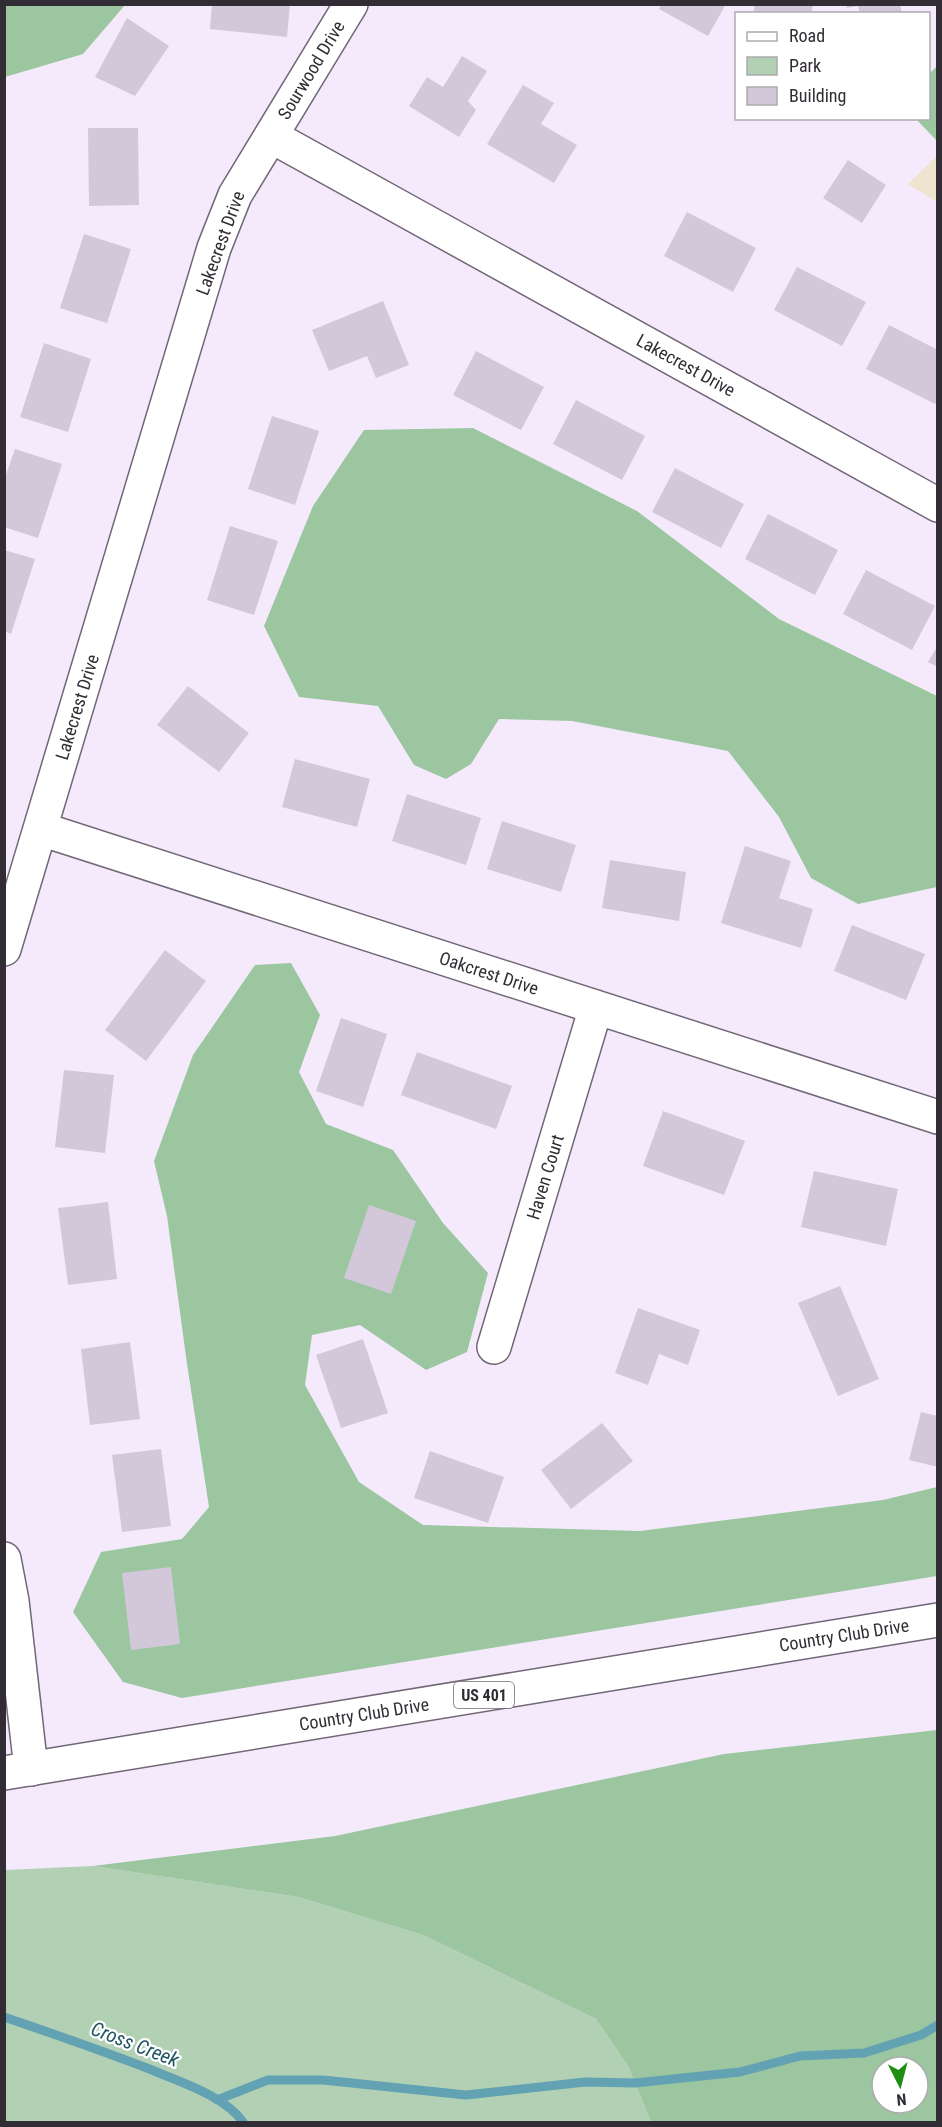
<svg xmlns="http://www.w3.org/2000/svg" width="942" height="2127" font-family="'Roboto Condensed',sans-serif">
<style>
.education{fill:#eee4cf}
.green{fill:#b1d0b4}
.forest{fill:#9cc6a0;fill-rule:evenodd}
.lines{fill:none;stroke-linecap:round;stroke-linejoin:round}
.stream{stroke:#63a2b2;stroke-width:9}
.building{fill:#d3c8da}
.minor-casing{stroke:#716777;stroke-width:36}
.major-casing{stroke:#716777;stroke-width:36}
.minor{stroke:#fff;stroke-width:33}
.major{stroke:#fff;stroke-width:33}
.labels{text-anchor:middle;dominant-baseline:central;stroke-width:4.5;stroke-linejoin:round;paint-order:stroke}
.shield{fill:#fff;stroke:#706c71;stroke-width:1.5}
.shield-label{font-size:16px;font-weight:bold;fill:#322d34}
.street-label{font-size:18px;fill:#322d34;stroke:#fff}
.water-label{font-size:20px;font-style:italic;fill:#205562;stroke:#fff}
</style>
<rect width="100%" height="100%" fill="#f5eafc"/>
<path class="education" d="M937 156V202L908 184Z"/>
<path class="green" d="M93 1866 298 1897 423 1935 596 2019 628 2066 651 2122H5L4 1870Z"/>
<path class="forest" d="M5 4H125V5L83 54 5 77Z
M937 66V141L916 119 928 118 929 74Z
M473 428 637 511 779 619 937 696V887L858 904 811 878 779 817 728 751 572 721 499 719 471 764 446 779 414 765 378 706 299 697 264 626 313 506 364 430Z
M291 963 320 1015 299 1072 326 1124 393 1150 443 1223 488 1273 467 1352 426 1370 360 1325 312 1335 305 1385 359 1482 423 1525 640 1531 883 1500 937 1487V1576L182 1698 123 1682 73 1612 101 1552 182 1539 209 1507 187 1364 167 1216 154 1161 193 1055 255 965Z
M937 1730V2122H651L628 2066 596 2019 423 1935 298 1897 93 1866 335 1836 724 1754ZM882 2067H918V2103H882Z"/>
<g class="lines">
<path class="stream" d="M4 2017C54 2034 103 2051 152 2070 180 2082 225 2096 243 2122
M217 2100 268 2080H323L466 2095 585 2082 635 2083 740 2072 800 2056 864 2053 921 2035 938 2025"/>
</g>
<path class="building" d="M212 4H290L287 37 210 29Z
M661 4H726L708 36 659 9Z
M755 4H813L811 14H753Z
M846 4H900L902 14H860L858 6 847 8Z
M127 18 169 46 135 96 95 77Z
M462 56 487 71 468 101 476 110 459 137 409 106 427 77 443 87Z
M523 85 554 103 541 124 577 145 554 183 487 144Z
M88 128H138L139 205 89 206Z
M848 160 886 185 862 223 823 198Z
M687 212 756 248 733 292 664 256Z
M84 234 131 249 107 323 60 308Z
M797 267 866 302 842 346 774 310Z
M383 301 409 365 376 378 367 356 329 371 312 330Z
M889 325 938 350V399L935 404 866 369Z
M44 343 91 359 68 432 20 417Z
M476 351 544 387 521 430 453 395Z
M576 400 645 436 622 480 553 444Z
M272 416 319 431 295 505 248 489Z
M15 449 62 464 38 538 4 527V480Z
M675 468 744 504 721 548 652 512Z
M768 514 838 550 815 595 745 559Z
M230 526 278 541 254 615 207 600Z
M4 550 35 559 11 634 4 631Z
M866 570 935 606 912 650 843 614Z
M938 645V667L928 662Z
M188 686 249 733 219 772 157 725Z
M295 759 370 779 357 827 282 807Z
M407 794 481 818 466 865 392 841Z
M502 821 576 845 561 892 487 869Z
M745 846 791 861 779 898 813 909 801 948 721 923Z
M610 860 686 872 679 921 602 908Z
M852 925 925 954 906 1000 834 971Z
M165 950 206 981 146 1061 105 1030Z
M341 1018 387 1034 363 1107 316 1091Z
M417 1052 512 1086 496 1129 401 1095Z
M64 1070 114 1075 105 1153 55 1147Z
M663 1111 745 1141 724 1195 643 1166Z
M814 1171 898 1189 886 1246 801 1227Z
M108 1202 117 1279 68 1285 58 1208Z
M369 1205 416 1221 391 1294 344 1278Z
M840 1286 879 1379 838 1396 798 1303Z
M638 1308 700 1330 688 1365 659 1354 648 1385 615 1373Z
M363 1339 388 1413 341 1428 316 1355Z
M130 1342 140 1419 90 1425 81 1349Z
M921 1412 938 1416V1467L909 1460Z
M602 1423 633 1461 571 1509 541 1470Z
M161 1449 171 1526 122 1532 112 1455Z
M430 1451 504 1477 488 1523 414 1498Z
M171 1567 180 1644 131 1650 122 1573Z"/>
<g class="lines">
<defs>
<path id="minor" d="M271 136 938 505
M41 829 938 1117
M4 949 214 248 235 195 351 4
M494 1347 596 1007
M4 1559 12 1601 31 1769"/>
<path id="major" d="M4 1773 938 1620"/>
</defs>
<use href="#minor" class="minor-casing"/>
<use href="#major" class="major-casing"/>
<use href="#minor" class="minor"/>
<use href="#major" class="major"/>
</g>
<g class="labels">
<rect class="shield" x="454" y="1682" width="60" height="26" rx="4.5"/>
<g class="shield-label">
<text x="484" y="1695">US 401</text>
</g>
<g class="street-label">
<text transform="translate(311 70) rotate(-59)">Sourwood Drive</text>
<text transform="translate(220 243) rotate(-70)">Lakecrest Drive</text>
<text transform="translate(686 365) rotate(29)">Lakecrest Drive</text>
<text transform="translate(77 707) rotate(-73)">Lakecrest Drive</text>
<text transform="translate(489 973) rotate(18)">Oakcrest Drive</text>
<text transform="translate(545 1177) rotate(-73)">Haven Court</text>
<text transform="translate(844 1635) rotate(-9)">Country Club Drive</text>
<text transform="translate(364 1714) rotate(-9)">Country Club Drive</text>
</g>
<g class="water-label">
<text transform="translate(135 2044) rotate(21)">Cross Creek</text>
</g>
</g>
<rect width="942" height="2127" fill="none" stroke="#322d34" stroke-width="12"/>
<rect x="735" y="12" width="195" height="108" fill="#ffffff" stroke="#adabae" stroke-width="1.5"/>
<rect x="747" y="32" width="30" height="9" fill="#ffffff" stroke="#adabae" stroke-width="1.5"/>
<text x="789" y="42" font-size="18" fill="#322d34">Road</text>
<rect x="747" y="57" width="30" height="18" fill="#b1d0b4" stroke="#adabae" stroke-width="1.5"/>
<text x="789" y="72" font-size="18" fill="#322d34">Park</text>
<rect x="747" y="87" width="30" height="18" fill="#d3c8da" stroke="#adabae" stroke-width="1.5"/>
<text x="789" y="102" font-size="18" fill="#322d34">Building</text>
<g transform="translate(900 2085) rotate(174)"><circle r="28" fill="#ffffff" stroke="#adabae" stroke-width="1.5"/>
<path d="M0-4.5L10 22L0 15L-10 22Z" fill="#1e8e15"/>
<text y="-9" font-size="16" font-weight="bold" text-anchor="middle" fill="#322d34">N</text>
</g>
</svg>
